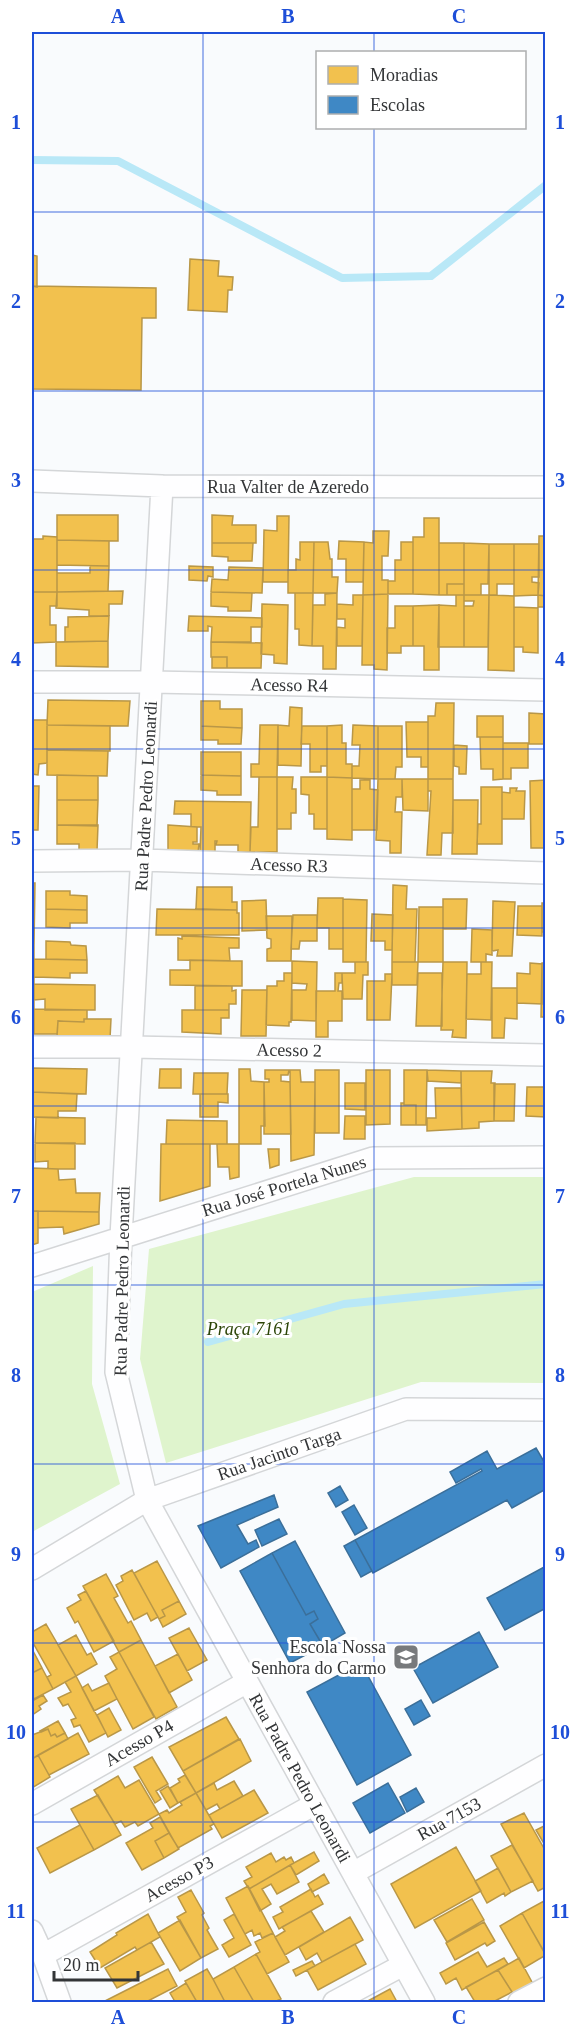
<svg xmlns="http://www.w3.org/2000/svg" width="577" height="2034" font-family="'Times New Roman',serif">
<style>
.green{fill:#dff4cd}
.homes{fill:#f2c14e;stroke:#b99747;stroke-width:1.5}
.schools{fill:#3f88c5;stroke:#3b6f9a;stroke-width:1.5}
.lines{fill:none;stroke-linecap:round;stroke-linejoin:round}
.stream{stroke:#b9e8f7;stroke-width:8}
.street-casing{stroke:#d4d6d8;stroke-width:24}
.street{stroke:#fefeff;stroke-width:21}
.grid{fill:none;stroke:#1d4ed8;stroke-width:1.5;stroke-opacity:0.55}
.labels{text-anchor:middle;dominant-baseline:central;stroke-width:6;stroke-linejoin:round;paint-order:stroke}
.street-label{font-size:18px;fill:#333537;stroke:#fff}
.park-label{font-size:18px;font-style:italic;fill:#2c4508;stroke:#fff}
.poi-label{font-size:18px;fill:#333537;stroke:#fff;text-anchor:end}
.neatline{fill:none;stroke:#1d4ed8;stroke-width:2}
.grid-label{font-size:20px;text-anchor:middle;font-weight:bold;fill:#1d4ed8}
</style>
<rect width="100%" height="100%" fill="#f9fbfd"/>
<path class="green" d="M414 1177H545V1383L421 1382 166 1463 140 1359 149 1249Z
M93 1266 92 1384 120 1484 32 1532V1292Z"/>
<path class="homes" d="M32 255 37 256V287L32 286Z
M190 259 219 261 218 276 233 277 232 290H228L227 312 188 310Z
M32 286 156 288V318H142L141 390 32 389Z
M57 515H118V541L57 540Z
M212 515 233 516 232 525H256V543H212Z
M277 516H289L288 582H263L264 530 277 531Z
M424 518H439V595L413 594V537H424Z
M373 531H389L388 556H382V580H388V594L363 595 364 542 373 543Z
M43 536 57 537V592H32V539H43Z
M539 536H546V596L538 595Z
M57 540 109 541V566L57 565Z
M339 541 364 542 363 582H346V559H338Z
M300 542H314L313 593H288V570H296V559L300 560Z
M314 542H328L330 559H332V577H338L337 593H313Z
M401 542H413V594H388V581H395V560H401Z
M212 543H253L252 561H228V557L212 556Z
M439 543H464V584H447V595H439Z
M464 543 489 544 488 584H481V595H464Z
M489 544H514V584H497V595H489Z
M514 544H539V577H532V582L539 583 538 595 514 596Z
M90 566H109L108 591 57 592V573H90Z
M189 566 213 567V577L208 576 207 581 189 580Z
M229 567 263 568 262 593 211 592 212 579 228 580Z
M447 584H464V595H447Z
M123 591 122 604H109V616H89V610L56 608 57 592Z
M32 592H57V606H50V625H56V642L32 643Z
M211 592 252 593 251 611H228V607L211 606Z
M295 593H313L312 646 299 645V629H295Z
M337 593 336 669H323V646H312L313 605H325V594Z
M388 594 387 670 374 669V665H362L363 595Z
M353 595H363L362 646H337V627L345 628V619H337V604L353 605Z
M456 595H464V647H438L439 605 456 606Z
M464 595H489L488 647H464V606H473L474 601H464Z
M489 595 514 596V671L488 670Z
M538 595 546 596V607H538Z
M262 604 288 605 287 664 274 663V655L261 654Z
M439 605V670H424V646H413V606Z
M395 606H413V646H401V653H387V628H395Z
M514 607 538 608V653L523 652V647H514Z
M109 616 108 641 65 642V627H68V617Z
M189 616 262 618V627H251V642H211L212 627 208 626V631H188Z
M108 641V667L56 666V642Z
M211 642 262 643 261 668H227V657H211Z
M212 657H227V668H212Z
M48 700 130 701 128 726 47 725Z
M201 701H220V709H242V728L201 726Z
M436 703H454L453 779H428V716H435Z
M290 707 302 708 301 766 278 765V725L289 726Z
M529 713 546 714V744H529Z
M477 716H503V737H477Z
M32 720H47V763L39 764 38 775 32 774Z
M406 722H428V767H421V757H407Z
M47 725 110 726V751L47 750Z
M260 725H278L277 777H251V764H259Z
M342 725V743H346V764H352V778L327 777V726Z
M353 725 378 726V779L352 778V766H359L360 745H352Z
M201 726 242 728 241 744H218V740H201Z
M302 726H327V766H321V772H310V744H301Z
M378 726H402V767H396L395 779H378Z
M480 737H503V779L493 780V769H481Z
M503 743H528V768H511V779H503Z
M454 745 467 746 466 774H459V767L454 766Z
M47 750 108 751 107 776 47 775Z
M201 752H241V776L201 775Z
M57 775 98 776V800H57Z
M201 775 241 776V795H217V791L201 790Z
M259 777H277V852H250L251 827H258Z
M277 777H293L292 789H296V813H291V829H277Z
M301 777H327V829H314V814H309V795L301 794Z
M327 777 352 778V840L327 839Z
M378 779H402V797H396L395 812H402L401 853H390V841L376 840Z
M402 779H428V811L403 810Z
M428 779H453V833H442L441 855H427L431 791H428Z
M360 780H370V789L378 790 377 830H352V789H360Z
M546 780V848H531L530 781Z
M32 786H39L38 830H32Z
M481 787H502V844H477L478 824H481Z
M510 788H517L516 791H525L524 819H502V792L510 793Z
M57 800H98L97 826 57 825Z
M453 800H478L477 854H452Z
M175 801 251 802 250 852H238V845H216L217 841H215V852H200L201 827H191V814H174Z
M57 825H98L97 851 79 850V844H57Z
M168 825 197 827V842H193V844H199L198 852H168Z
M32 883H35L34 946H32Z
M393 885 407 886 406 909H417L415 962H392Z
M197 887H232V902H237V910L196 909Z
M46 891H70V895L87 896V910L46 909Z
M318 898H343V949H329V928H317Z
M343 899 367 900 366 962H343Z
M443 899H467L466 929H443Z
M266 900 267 930 242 931V901Z
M493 901 515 902 512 956H497L498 950 492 951Z
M542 903H546V932H542Z
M518 906H542V936L517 935Z
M419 907H443V962H418Z
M46 909 87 910V923H70V928L46 927Z
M157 909 237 910V913H239V935H156Z
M372 914 393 915 392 950H385V941H371Z
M293 915H317V941H300L299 949H291Z
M266 916H292L291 961H267V949L271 948V939L267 938Z
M472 929 492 930V955L486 954V962H471Z
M182 936 239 938V948H229L230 961 178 960V938L182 939Z
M46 941 70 942 71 945 86 946 87 960 46 959Z
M32 946H34V959H32Z
M32 959 34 960V1034H32Z
M34 959 87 960V973H70V978L34 977Z
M190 960 242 961V986L170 985V970H190Z
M292 961 317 962 316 1021 292 1020V990H306L307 984 292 983Z
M355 962H368V975H363L362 999H343L342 973H355Z
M392 962H418L417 985H392Z
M443 962H467L466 1038 452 1037 453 1030H441Z
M481 962H492L491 1020 466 1019 467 974H481Z
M530 963 542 964V1004L517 1003V973L530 974Z
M542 963H546V1017H541Z
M284 973H292L291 1022H289V1026L266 1025 267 986H277V981H284Z
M335 973H342V983H339L338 991H342V1021H328V1037H316V991H335Z
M418 973H442V1026H416Z
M385 974H392L390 1020H367V981H385Z
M34 984 95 985V1010H45V999L34 1000Z
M195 986H232V991L236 990V1004H229V1010H195Z
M492 988H517V1019L505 1018 504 1038H492Z
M242 990H267L266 1036H241Z
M34 1009 87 1010V1019H84V1022L58 1021 57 1034H34Z
M182 1010H229V1018H221V1034L182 1032Z
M84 1019H111L110 1039 57 1037 58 1021 84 1022Z
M32 1068 87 1069 86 1094 32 1092Z
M160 1069H181V1088H159Z
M239 1069H250L251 1081 264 1082 265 1126H261V1144H239Z
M265 1070H289L288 1075H281V1081L290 1082 291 1134H264V1082H269V1079H265Z
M290 1070H300L301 1082H315L314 1155 291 1161Z
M315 1070H339V1133H315Z
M366 1070H390V1124L366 1125Z
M404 1070H427L426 1125H416V1105H404Z
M427 1070 461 1071V1083L428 1081Z
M461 1071H492L491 1083H495L494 1121 479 1122V1128L462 1129Z
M194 1073H228L227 1094H193Z
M345 1083H365V1110L345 1109Z
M494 1084H515L514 1121H494Z
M527 1087H546V1117L526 1116Z
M435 1088H461L462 1129 427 1131V1118H436Z
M32 1092 77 1094 76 1111H58V1118L32 1117Z
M200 1094H228V1103L218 1102V1117H200Z
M401 1103H404V1105H416V1125H401Z
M345 1116H365V1139H344Z
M36 1117 85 1118V1144L35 1143Z
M167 1120 227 1121V1144H166Z
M35 1143H75V1169H48V1161L35 1162Z
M161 1144H210V1186L160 1201Z
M217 1144H239V1177L230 1179 229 1167H218Z
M268 1149H279V1165L270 1168Z
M32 1168 58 1169 59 1180 75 1179 76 1193H100L99 1212 32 1211Z
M32 1211H38V1243L32 1245Z
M38 1211 99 1212V1224L64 1234 63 1227 38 1228Z
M157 1561 179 1601 162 1610 165 1616 159 1619 134 1573Z
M132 1570 158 1617 151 1621 147 1613 134 1620 116 1585 123 1581 121 1576Z
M106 1574 118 1596 114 1598 128 1623 131 1621 141 1640 119 1652 83 1586Z
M86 1591 114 1641 94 1652 78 1621 75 1623 67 1608 81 1600 78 1595Z
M179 1601 186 1614 163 1627 159 1619 165 1616 162 1610Z
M46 1624 76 1676 53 1689 47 1677 51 1675 32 1641V1632Z
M189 1628 207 1660 187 1671 169 1638Z
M76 1635 87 1655 91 1653 97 1664 76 1676 58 1645Z
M141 1640 177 1707 156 1719 119 1652Z
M32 1649 42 1668 32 1673Z
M119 1652 154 1717 133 1729 105 1676 117 1669 110 1657Z
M178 1654 192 1680 169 1693 155 1666Z
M42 1668 53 1689 34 1699 32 1694V1673Z
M76 1676 106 1733 89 1742 80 1725 74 1727 71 1720 76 1718 68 1704 63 1706 58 1698 71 1692 65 1682Z
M109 1683 117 1699 94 1711 82 1688 88 1684 92 1691Z
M43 1695 47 1701 39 1706 41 1709 32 1715V1701Z
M109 1708 121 1730 108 1737 97 1715Z
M226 1717 239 1739 183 1771 169 1747Z
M58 1721 65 1733 57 1737 55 1734 51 1736 48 1729 41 1732 40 1731Z
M48 1729 51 1736 55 1734 57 1737 65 1733 68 1739 32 1759V1735Z
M78 1733 89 1754 49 1775 38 1755Z
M240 1739 251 1761 196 1793 183 1771Z
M38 1755 50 1777 32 1788V1759Z
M152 1757 168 1784 156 1791 161 1799 155 1803 134 1767Z
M185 1775 196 1793 178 1803 170 1788 180 1782 178 1779Z
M118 1776 125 1788 139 1780 159 1814 138 1826 135 1822 125 1827 121 1821 115 1824 94 1790Z
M234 1781 243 1796 220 1809 217 1804 206 1810 196 1793 214 1783 217 1790Z
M168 1786 178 1803 170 1808 160 1791Z
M254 1790 268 1813 222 1838 209 1815Z
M196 1793 214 1824 210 1826 212 1829 178 1848 159 1814 167 1810 169 1813 182 1805 180 1802Z
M98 1795 121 1835 94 1850 71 1809Z
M524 1813 546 1852V1887L538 1891 501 1824Z
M160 1817 169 1833 155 1841 164 1858 142 1870 126 1843 153 1828 150 1823Z
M80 1825 94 1850 50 1873 37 1848Z
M546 1825V1847L536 1830Z
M169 1833 179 1849 164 1858 155 1841Z
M512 1845 533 1881 511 1892 491 1856Z
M456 1847 481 1891 415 1928 391 1884Z
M314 1852 319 1861 296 1875 290 1865Z
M271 1853 276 1862 284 1857 286 1860 291 1857 294 1863 249 1889 244 1881 252 1877 246 1867Z
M290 1865 299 1882 277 1894 271 1884 262 1889 271 1904 260 1911 249 1889Z
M498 1868 511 1892 505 1896 504 1893 487 1903 475 1881Z
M324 1874 329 1883 312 1892 308 1884Z
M248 1886 273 1933 262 1938 260 1933 254 1936 252 1930 245 1934 226 1898Z
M311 1889 315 1897 318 1895 323 1904 279 1929 273 1917 283 1912 280 1907Z
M191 1890 204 1913 202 1915 209 1928 207 1930 218 1949 201 1958 177 1917 186 1912 178 1897Z
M472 1899 484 1920 447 1942 434 1920Z
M544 1901 546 1951 544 1952 522 1913Z
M311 1911 324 1932 285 1955 275 1937 285 1931 282 1927Z
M522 1913 546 1955 524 1968 500 1926Z
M148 1914 160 1937 137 1950 135 1947 100 1968 90 1952 117 1935 116 1933Z
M234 1914 251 1945 229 1957 222 1945 234 1938 224 1920Z
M350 1917 363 1940 322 1962 317 1953 306 1960 299 1947Z
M180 1920 201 1958 180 1971 158 1933Z
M484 1922 495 1941 487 1946 485 1943 455 1960 446 1943Z
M273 1933 289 1962 267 1974 256 1954 260 1952 255 1942Z
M151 1942 164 1964 117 1988 105 1968Z
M355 1944 366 1964 318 1990 307 1970Z
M478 1952 487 1967 504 1958 508 1964 462 1990 456 1978 446 1984 440 1973Z
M256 1954 281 1999 274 2002H254L234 1967Z
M519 1958 533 1984 514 1995 498 1970Z
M312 1961 315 1966 296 1976 293 1970Z
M234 1967 254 2002H225L213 1979Z
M168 1969 177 1986 146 2002H103Z
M207 1969 213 1979 225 2002H197L185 1981Z
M498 1970 512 1992 493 2002H475L466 1987Z
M186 1983 197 2002H172L171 2001 174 2000 170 1993Z
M390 1989 397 2002H366Z"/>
<path class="schools" d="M536 1448 546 1465V1489L512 1508 507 1500 373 1573 355 1540 482 1471 481 1469 456 1483 450 1472 487 1451 497 1469Z
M340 1486 348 1500 336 1507 328 1493Z
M274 1495 278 1507 237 1525 248 1544 256 1540 259 1547 221 1568 198 1526Z
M354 1505 367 1528 355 1535 342 1512Z
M279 1519 287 1534 262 1546 255 1530Z
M355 1540 372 1571 361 1577 344 1546Z
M295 1541 345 1633 323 1646 310 1624 318 1619 314 1611 306 1615 272 1553Z
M272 1553 306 1615 314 1611 318 1619 310 1624 323 1646 290 1663 240 1571Z
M546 1566V1608L505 1630 487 1598Z
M479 1632 498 1667 433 1703 413 1668Z
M361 1663 411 1755 357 1785 307 1692Z
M421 1700 430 1716 414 1725 405 1709Z
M388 1783 405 1813 370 1833 353 1803Z
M416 1788 424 1802 407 1812 400 1797Z"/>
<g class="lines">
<path class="stream" d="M32 160 118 161 342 278 431 276 546 185
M208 1342 344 1304 546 1284"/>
<defs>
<path id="street" d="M32 481 162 486 546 487
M162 486 121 1237 116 1372 147 1500 424 2002
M32 682H152L546 690
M32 861 142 860 546 873
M32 1047H132L546 1055
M32 1266 373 1158 546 1157
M32 1569 147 1500 406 1409 546 1410
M32 1804 247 1682
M353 1873 546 1765
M32 1931 43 1955 60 2002
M43 1955 315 1804
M334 2002 403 1965
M519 2002 546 1988"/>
</defs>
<use href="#street" class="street-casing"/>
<use href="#street" class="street"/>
</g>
<path class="grid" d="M203 32V2002M374 32V52M374 128V2002M32 212H546M32 391H546M32 570H546M32 749H546M32 928H546M32 1106H546M32 1285H546M32 1464H546M32 1643H546M32 1822H546"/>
<defs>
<symbol id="school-square" viewBox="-11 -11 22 22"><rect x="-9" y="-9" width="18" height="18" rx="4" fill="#787a7c" stroke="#fff"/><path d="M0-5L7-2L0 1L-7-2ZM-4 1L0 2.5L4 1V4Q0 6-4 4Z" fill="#fff"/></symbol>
</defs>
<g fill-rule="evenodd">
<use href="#school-square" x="391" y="1642" width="30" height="30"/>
</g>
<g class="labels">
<g class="street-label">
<text x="288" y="487">Rua Valter de Azeredo</text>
<text transform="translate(289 685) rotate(1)">Acesso R4</text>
<text transform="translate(146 796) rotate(-87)">Rua Padre Pedro Leonardi</text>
<text transform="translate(289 865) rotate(2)">Acesso R3</text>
<text transform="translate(289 1050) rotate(1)">Acesso 2</text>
<text transform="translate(284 1186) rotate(-17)">Rua José Portela Nunes</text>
<text transform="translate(122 1281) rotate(-89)">Rua Padre Pedro Leonardi</text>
<text transform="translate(279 1454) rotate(-19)">Rua Jacinto Targa</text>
<text transform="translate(139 1743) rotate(-30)">Acesso P4</text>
<text transform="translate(300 1778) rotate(61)">Rua Padre Pedro Leonardi</text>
<text transform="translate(449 1819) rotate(-29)">Rua 7153</text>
<text transform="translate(179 1879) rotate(-29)">Acesso P3</text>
</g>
<g class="park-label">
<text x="249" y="1329">Praça 7161</text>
</g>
<g class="poi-label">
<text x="386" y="1647">Escola Nossa<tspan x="386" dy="21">Senhora do Carmo</tspan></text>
</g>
</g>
<rect width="577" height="2034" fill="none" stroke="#ffffff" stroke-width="66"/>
<rect x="316" y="51" width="210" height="78" fill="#ffffff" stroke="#adaeaf" stroke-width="1.5"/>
<rect x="328" y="66" width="30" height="18" fill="#f2c14e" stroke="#adaeaf" stroke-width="1.5"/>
<text x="370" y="81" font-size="18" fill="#333537">Moradias</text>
<rect x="328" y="96" width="30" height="18" fill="#3f88c5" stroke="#adaeaf" stroke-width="1.5"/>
<text x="370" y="111" font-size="18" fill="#333537">Escolas</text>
<path d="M54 1971v9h84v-9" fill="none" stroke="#333537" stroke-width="3"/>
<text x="63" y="1971" font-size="18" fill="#333537" stroke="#ffffff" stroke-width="4.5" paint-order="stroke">20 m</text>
<rect x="33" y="33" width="511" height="1968" class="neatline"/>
<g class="grid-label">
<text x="118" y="23">A</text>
<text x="288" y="23">B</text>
<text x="459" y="23">C</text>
<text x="16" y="129">1</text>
<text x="560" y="129">1</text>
<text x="16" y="308">2</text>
<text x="560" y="308">2</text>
<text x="16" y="487">3</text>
<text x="560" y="487">3</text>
<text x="16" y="666">4</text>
<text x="560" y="666">4</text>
<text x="16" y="845">5</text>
<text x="560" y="845">5</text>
<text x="16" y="1024">6</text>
<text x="560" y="1024">6</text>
<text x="16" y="1203">7</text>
<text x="560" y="1203">7</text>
<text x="16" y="1382">8</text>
<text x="560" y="1382">8</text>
<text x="16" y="1561">9</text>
<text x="560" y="1561">9</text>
<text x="16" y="1739">10</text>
<text x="560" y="1739">10</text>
<text x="16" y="1918">11</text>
<text x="560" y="1918">11</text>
<text x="118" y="2024">A</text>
<text x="288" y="2024">B</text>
<text x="459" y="2024">C</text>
</g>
</svg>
